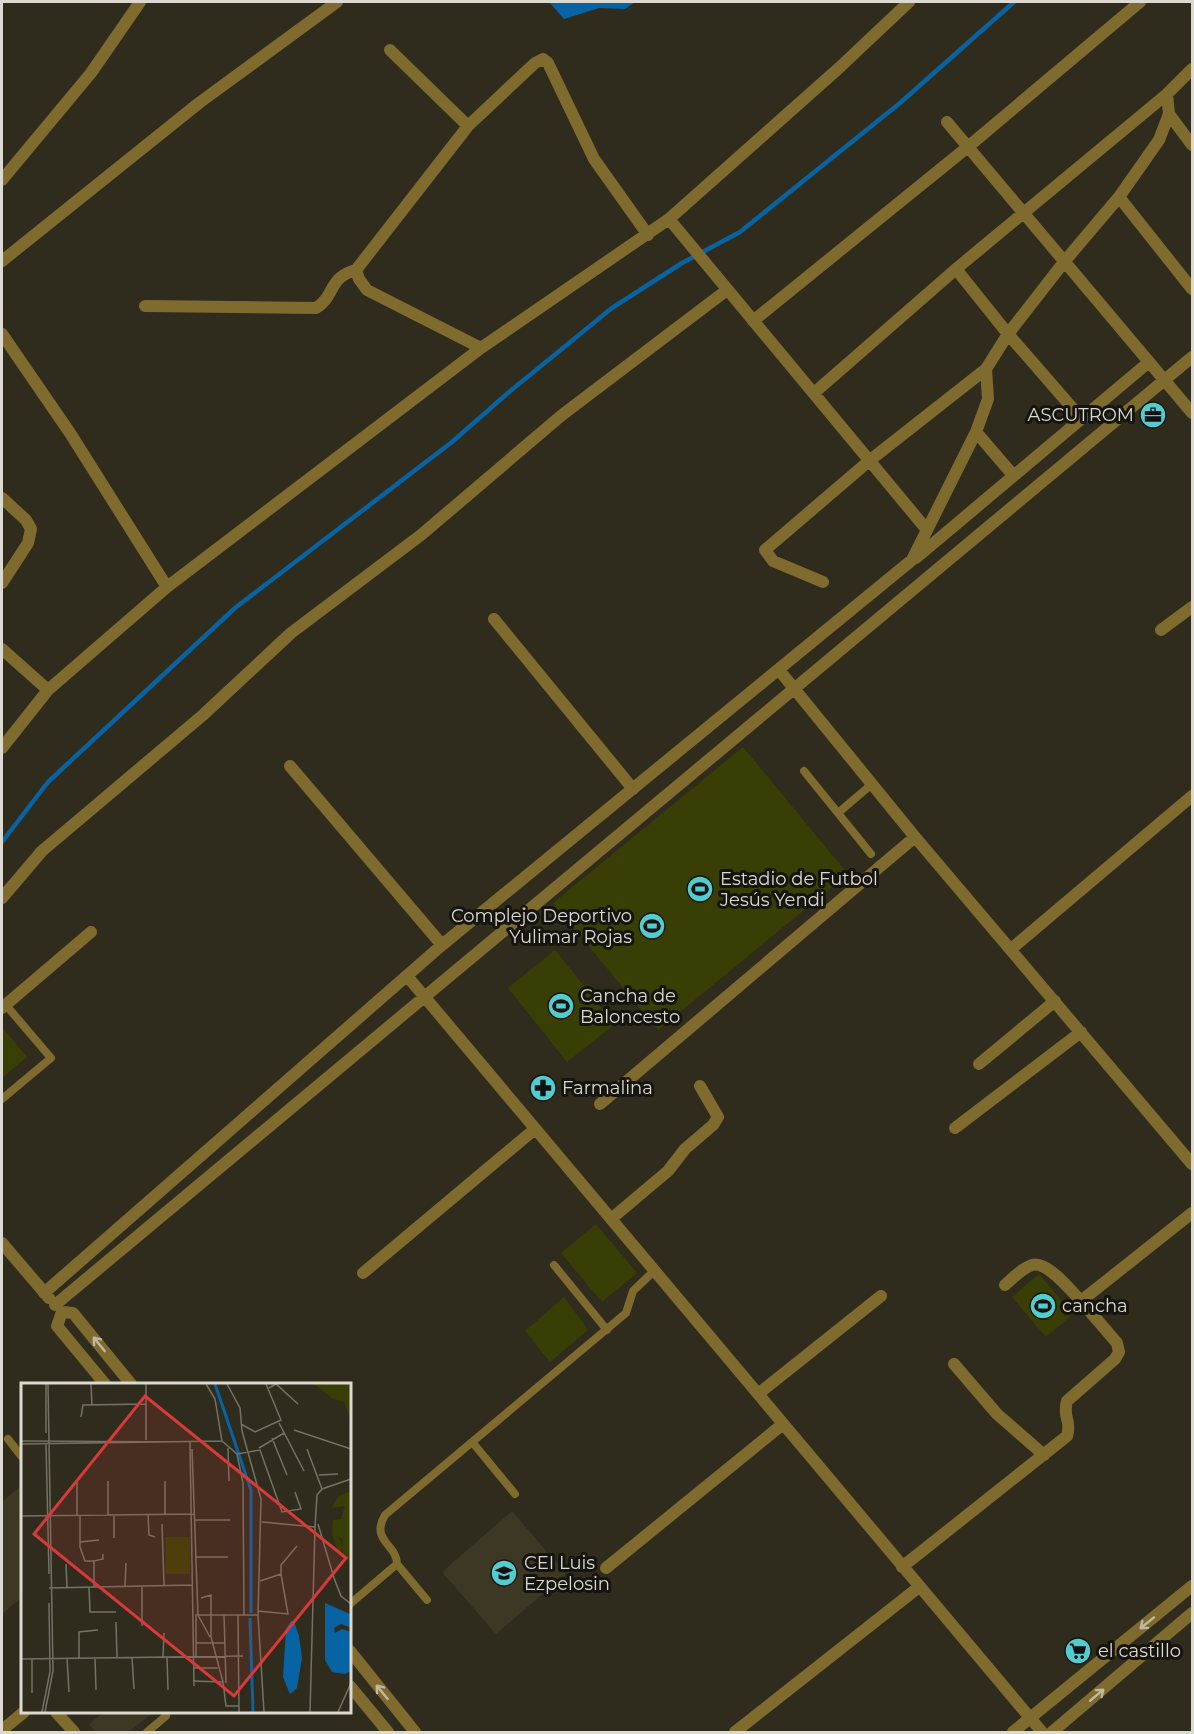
<svg xmlns="http://www.w3.org/2000/svg" width="1194" height="1734" font-family="Montserrat,sans-serif">
<style>
.built{fill:#3d3824}
.green{fill:#393e05}
.water{fill:#0763a2}
.lines{fill:none;stroke-linecap:round;stroke-linejoin:round}
.stream{stroke:#0763a2;stroke-width:4.5}
.service{stroke:#7f6b2e;stroke-width:8}
.minor{stroke:#7f6b2e;stroke-width:12}
.tertiary{stroke:#7f6b2e;stroke-width:12}
.oneway{stroke:#c0b8a0}
.labels{text-anchor:middle;dominant-baseline:central;stroke-width:6;stroke-linejoin:round;paint-order:stroke}
.poi-label{font-size:18px;fill:#dcd9d1;stroke:#16140e;text-anchor:start}
.inset-river{fill:none;stroke:#0763a2;stroke-width:3}
.inset-road{fill:none;stroke:#747166;stroke-width:1.5}
.view{fill:#d73a39;fill-opacity:0.15;stroke:#d73a39;stroke-width:3}
.inset-edge{fill:none;stroke:#dcd9d1;stroke-width:3}
</style>
<rect width="100%" height="100%" fill="#2f2c1e"/>
<path class="built" d="M22 1485V1597L2 1614V1502Z
M512 1511 566 1574 496 1634 442 1572Z
M104 1712H154L128 1732H95L89 1724Z"/>
<path class="green" d="M743 747 848 874 658 1030 553 903Z
M555 950 615 1024 567 1062 508 988Z
M2 1027 27 1057 2 1078Z
M596 1224 637 1273 602 1302 561 1253Z
M1039 1274 1073 1314 1046 1337 1012 1297Z
M564 1297 588 1330 550 1362 525 1331Z"/>
<path class="water" d="M549 2H635L625 9 599 8 564 19Z"/>
<g class="lines">
<path class="stream" d="M2 842 48 782 235 608 452 442 509 392 612 308 682 263 740 232 900 103 1014 2"/>
<path class="service" d="M804 771 871 854
M838 813 872 784
M2 1099 51 1058 5 1004
M554 1265 607 1330
M8 1439 22 1457
M473 1443 515 1494
M397 1564 427 1600
M350 1604 397 1564C397 1544 370 1541 385 1515L626 1313 633 1291 655 1270
M147 1732 166 1716"/>
<path class="minor" d="M390 50 468 126
M1192 69 1167 94 1169 114 1192 145
M947 122 1192 413
M2 180 91 73 140 2
M1119 197 1192 289
M669 219 927 530 976 432 988 399 986 369
M2 261 199 103 337 2
M956 269 1008 334 1081 418
M145 306 316 308C335 297 328 277 356 270
M753 321 969 146 1140 2
M2 334 70 433 167 587
M481 348 367 290 359 279 356 270 468 126 535 63 543 59 548 63 594 159 648 235
M814 393 956 269 1167 94
M976 432 1013 475
M2 498 26 520 31 529 28 543 2 583
M916 558 1149 362
M823 582 773 561 765 550 869 461 986 369 1008 334 1064 262 1119 197 1159 140 1169 114
M494 619 633 789
M1161 630 1192 607
M2 649 48 690
M779 670 915 837 1192 1164
M2 748 48 690 167 587 481 348 669 219 839 68 909 2
M290 766 442 945
M2 898 42 851 203 715 291 633 421 535 562 415 727 290
M1011 949 1192 796
M407 976 1042 1732
M2 1008 91 932
M979 1064 1055 1001
M600 1104 915 837
M955 1128 1081 1032
M611 1219 668 1171 685 1149 713 1125 718 1117 700 1086
M2 1243 49 1298
M363 1273 535 1129
M1005 1285C1013 1278 1022 1268 1032 1265 1047 1260 1071 1291 1081 1301L1192 1213
M44 1293 442 945 912 560 927 530
M55 1305 1192 357
M62 1312 73 1313 131 1384
M62 1312 57 1326 105 1384
M954 1364 997 1414 1044 1455
M758 1394 881 1296
M902 1567 1067 1436C1072 1419 1062 1418 1067 1401L1115 1359 1119 1352 1117 1343 1081 1301
M606 1568 783 1424
M350 1651 415 1732
M350 1686 388 1732
M56 1712 74 1732
M2 1730 24 1712
M735 1732 919 1587"/>
<path class="tertiary" d="M1013 1732 1192 1586
M1052 1732 1192 1613"/>
</g>
<defs><path id="oneway-shaft" d="M-6 0H5M1.5-3L5.5 0L1.5 3" fill="none" stroke-width="1.6" stroke-linecap="round" stroke-linejoin="round" transform="scale(1.5)"/></defs>
<g class="oneway">
<use href="#oneway-shaft" transform="translate(99 1344) rotate(-129)"/>
<use href="#oneway-shaft" transform="translate(1147 1623) rotate(141)"/>
<use href="#oneway-shaft" transform="translate(382 1692) rotate(-129)"/>
<use href="#oneway-shaft" transform="translate(1097 1695) rotate(-40)"/>
</g>
<defs>
<symbol id="office-disc" viewBox="-11 -11 22 22"><circle r="9.5" fill="#52cdcf" stroke="#16140e"/><path d="M-6-3h4V-5.5h4V-3h4V5H-6ZM-1-4.5V-3h2v-1.5ZM-6 0V1H6V0Z" fill="#111"/></symbol>
<symbol id="stadium-disc" viewBox="-11 -11 22 22"><circle r="9.5" fill="#52cdcf" stroke="#16140e"/><path d="M0-5a6.5 5 0 1 0 0 10a6.5 5 0 1 0 0-10ZM-3.5-1.8h7v3.6h-7Z" fill="#111"/></symbol>
<symbol id="pharmacy-disc" viewBox="-11 -11 22 22"><circle r="9.5" fill="#52cdcf" stroke="#16140e"/><path d="M-2-6h4v4h4v4h-4v4h-4v-4h-4v-4h4Z" fill="#111"/></symbol>
<symbol id="school-disc" viewBox="-11 -11 22 22"><circle r="9.5" fill="#52cdcf" stroke="#16140e"/><path d="M0-5L7-2L0 1L-7-2ZM-4 1L0 2.5L4 1V4Q0 6-4 4Z" fill="#111"/></symbol>
<symbol id="supermarket-disc" viewBox="-11 -11 22 22"><circle r="9.5" fill="#52cdcf" stroke="#16140e"/><path d="M-6-5.5h2.5l.6 2H6L4.5 2H-2.5L-4.4-4H-6ZM-1.5 3.2a1.3 1.3 0 1 0 .1 0ZM3 3.2a1.3 1.3 0 1 0 .1 0Z" fill="#111"/></symbol>
</defs>
<g fill-rule="evenodd">
<use href="#office-disc" x="1138" y="400" width="30" height="30"/>
<use href="#stadium-disc" x="685" y="874" width="30" height="30"/>
<use href="#stadium-disc" x="637" y="911" width="30" height="30"/>
<use href="#stadium-disc" x="546" y="991" width="30" height="30"/>
<use href="#pharmacy-disc" x="528" y="1073" width="30" height="30"/>
<use href="#stadium-disc" x="1028" y="1291" width="30" height="30"/>
<use href="#school-disc" x="489" y="1558" width="30" height="30"/>
<use href="#supermarket-disc" x="1063" y="1636" width="30" height="30"/>
</g>
<g class="labels">
<g class="poi-label">
<text x="1134" y="415" text-anchor="end">ASCUTROM</text>
<text x="720" y="879">Estadio de Futbol<tspan x="720" dy="21">Jesús Yendi</tspan></text>
<text x="632" y="916" text-anchor="end">Complejo Deportivo<tspan x="632" dy="21">Yulimar Rojas</tspan></text>
<text x="580" y="996">Cancha de<tspan x="580" dy="21">Baloncesto</tspan></text>
<text x="562" y="1088">Farmalina</text>
<text x="1062" y="1306">cancha</text>
<text x="524" y="1563">CEI Luis<tspan x="524" dy="21">Ezpelosin</tspan></text>
<text x="1098" y="1651">el castillo</text>
</g>
</g>
<g transform="translate(21 1383)">
<rect width="330" height="330" fill="#2f2c1e"/>
<path d="M293 1H330V37L323 19 312 16ZM330 108V179L322 173 321 154 318 155 322 166 318 171 311 151 312 137 320 136 324 123 310 125 318 113ZM144 154H169V191H145Z" fill="#393e05"/>
<path d="M304 220 329 231 330 245 320 241 313 245 314 250 321 246 330 249V288L324 291 311 289 304 277ZM270 238H273L278 253 281 275 276 305 269 311 262 294 265 246Z" fill="#0763a2"/>
<path class="inset-river" d="M194 1 230 107V230M229 235 232 329"/>
<path class="inset-road" d="M25 1V50M70 1 71 22M125 1V57M185 1 194 16 201 58M206 1 219 25 221 48 240 116 237 232 243 329M248 5 255 1 277 21M60 34 62 22 125 21M258 40 283 88M220 41 234 49 260 37 245 1M273 47 330 66M251 55 266 92M0 58 167 59M169 59 173 303M0 61 201 58 216 71 239 67 261 129 280 126 274 109M25 61 28 191M207 65 208 98M238 65 263 50M171 66 177 232M286 66 301 106M216 71 222 100 223 232M298 92 317 91M87 98V132M144 98V131M127 131 128 152 134 154M59 132V164L64 178H73M0 133 174 131M56 133V97M174 137H209M241 139 294 144 296 112 301 106 330 96M141 141 143 202M297 141 313 195 320 213 330 221M93 155V132M59 159 78 157M174 174H207M45 181 46 204M260 191V182L276 163M104 203 105 180M121 203V243M68 204 69 229H95M73 204V178L82 176V171M28 205 171 202M180 215 190 212V254L202 299M237 228 267 231 260 191 239 198M175 231V274M203 232 205 300M217 232 218 329M95 239 96 274M189 254 177 232H237M175 260H204M111 274 113 306M142 274 143 250M146 274 147 307M46 275 48 309M58 275V249L77 247M74 275 75 307M0 276 222 273M11 276V310M172 285H197M172 298 202 299 205 323H218M21 329 29 289 28 220M24 329 32 288 27 1M289 329 294 144M317 329 330 300"/>
<path class="view" d="M124 13 325 175 213 313 13 151Z"/>
<rect width="330" height="330" class="inset-edge"/>
</g>
<rect width="1194" height="1734" fill="none" stroke="#dcd9d1" stroke-width="6"/>
</svg>
